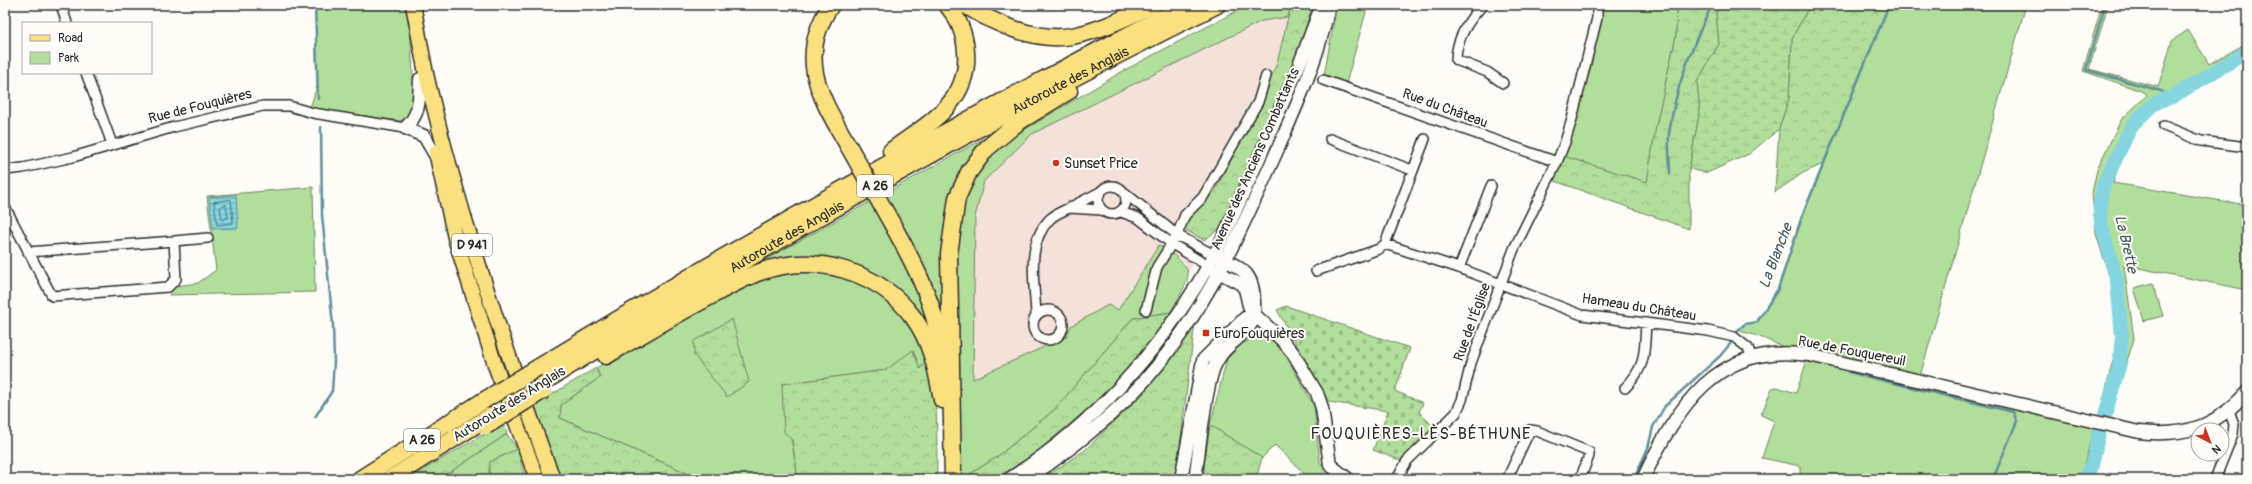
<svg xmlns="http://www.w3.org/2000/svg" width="2252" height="484" font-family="Pangolin,sans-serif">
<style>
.built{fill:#f3e1da}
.green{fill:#b2de9b;stroke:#6e8463}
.forest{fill:url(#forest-crowns);stroke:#6e8463}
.wetland{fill:url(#wetland-marsh);stroke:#6e8463}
.cemetery{fill:url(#cemetery-stones);stroke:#6e8463}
.water{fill:url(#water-rules);stroke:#619198}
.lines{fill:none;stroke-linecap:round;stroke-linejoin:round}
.shore{stroke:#4f6f74;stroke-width:1}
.stream{stroke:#619198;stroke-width:2.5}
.river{stroke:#85d5e1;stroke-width:14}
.street-casing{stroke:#2b2b2b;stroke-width:12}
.secondary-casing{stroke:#2b2b2b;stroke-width:15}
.primary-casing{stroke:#2b2b2b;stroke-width:17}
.highway-casing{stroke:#2b2b2b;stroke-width:19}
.street{stroke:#fdfcf7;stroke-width:9}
.secondary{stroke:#fdfcf7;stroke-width:12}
.primary{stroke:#fbe080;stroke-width:14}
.highway{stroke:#fbe080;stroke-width:16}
.highway-bridge-casing{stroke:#2b2b2b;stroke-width:19;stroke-linecap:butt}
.highway-bridge{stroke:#fbe080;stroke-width:16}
.poi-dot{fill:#c8321e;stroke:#fdfcf7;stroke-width:1.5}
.labels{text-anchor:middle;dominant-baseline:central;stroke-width:4;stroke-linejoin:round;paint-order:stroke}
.shield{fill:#fdfcf7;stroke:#6a6a68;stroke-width:1}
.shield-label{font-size:13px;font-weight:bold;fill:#2b2b2b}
.street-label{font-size:14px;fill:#2b2b2b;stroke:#fdfcf7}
.poi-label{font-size:14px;fill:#2b2b2b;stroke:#fdfcf7;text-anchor:start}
.water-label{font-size:15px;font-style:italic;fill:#465e62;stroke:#fdfcf7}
.quarter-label{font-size:16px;letter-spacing:1px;fill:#2b2b2b;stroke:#fdfcf7}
</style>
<defs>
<pattern id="forest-crowns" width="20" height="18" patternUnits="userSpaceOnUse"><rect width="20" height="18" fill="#b2de9b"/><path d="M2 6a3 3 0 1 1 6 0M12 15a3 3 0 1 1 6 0" fill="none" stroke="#99bf86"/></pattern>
<pattern id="wetland-marsh" width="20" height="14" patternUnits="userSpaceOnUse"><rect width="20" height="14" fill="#b2de9b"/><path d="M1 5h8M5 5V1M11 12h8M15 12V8" fill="none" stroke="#99bf86"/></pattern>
<pattern id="cemetery-stones" width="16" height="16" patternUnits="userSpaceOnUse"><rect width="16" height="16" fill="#b2de9b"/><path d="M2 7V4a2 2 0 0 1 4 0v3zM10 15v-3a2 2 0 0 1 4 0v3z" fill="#99bf86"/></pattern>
<pattern id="water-rules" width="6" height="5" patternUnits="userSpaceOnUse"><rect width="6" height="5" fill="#85d5e1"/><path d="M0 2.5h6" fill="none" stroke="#73b7c1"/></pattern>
</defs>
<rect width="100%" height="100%" fill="#fdfcf7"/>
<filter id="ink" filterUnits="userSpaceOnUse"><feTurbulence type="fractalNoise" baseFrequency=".025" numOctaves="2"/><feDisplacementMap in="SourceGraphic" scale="8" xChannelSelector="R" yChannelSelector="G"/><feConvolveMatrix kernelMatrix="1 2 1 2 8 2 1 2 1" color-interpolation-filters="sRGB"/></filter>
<g filter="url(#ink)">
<path class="built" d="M1288 17 1277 63 1259 106 1215 191 1189 217 1185 229 1204 240 1189 272 1183 261 1159 245 1118 310 1066 337 972 380 975 217 984 181 1032 134 1262 21Z"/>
<path class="green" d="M315 5H406L410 24 415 107 409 116 400 121 310 108 317 86Z
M1248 5H1291L1288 17 1262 21 1032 134 984 181 975 217 973 379 1066 337 1071 326 1108 305 1118 310 1159 245C1199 272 1192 272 1171 312L1133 318 1054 410 997 457 962 479 935 351 920 369 913 351 886 370 782 384 798 479H696L687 473 560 418 561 405 600 377 596 368 702 307 751 281 756 265 1006 126 1017 134 1123 71Z
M1337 5H1368L1345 87 1323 80Z
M1597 5H1677L1676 36 1656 126 1647 183 1560 155Z
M1889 5H2026L1919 380 2095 422 2083 470 2079 479H1800V466L1762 458 1774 421 1761 415 1772 388 1777 387 1796 393 1809 355C1784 351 1763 334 1737 331L1745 324 1757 322 1778 289 1801 217Z
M2102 5H2108L2089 69 2158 87 2172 41 2188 30 2209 64 2247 43V60L2236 63 2164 104 2147 117 2135 133 2120 162 2113 183 2247 205V222L2243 240 2247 243V290L2124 265 2134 339 2110 416 2100 413 2118 339 2112 285 2096 234 2092 193 2097 169 2121 120 2147 95 2144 92 2083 71Z
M313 187 315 292 169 295 175 286 198 283 216 270 207 196Z
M2153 283 2163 316 2144 321 2134 288Z
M1261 335 1275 342 1286 356 1314 406 1320 462 1331 479H1310L1275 445 1262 458 1210 425 1227 359 1241 344Z
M507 434 517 449 490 462 489 472 492 479H440Z"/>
<path class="forest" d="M1291 5H1312L1302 43 1219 229 1204 240 1184 229 1189 217 1215 191 1259 106 1277 63Z
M1677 5H1724L1716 12 1719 44 1697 82 1700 110 1689 169V229L1549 179 1560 155 1647 182 1656 126 1676 36Z
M1810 5H1889L1823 164 1803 173 1775 192 1779 129 1789 98 1792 38Z
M1171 312 1143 351 1106 393 1038 451 996 479H962L997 457 1054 410 1133 318Z
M732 319 749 382 727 397 694 355V341Z
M1195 322 1176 479H1042L1085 450 1144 393Z
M913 350 920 369 927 361C940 398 936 440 937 479H798L792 440 784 432 782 384 886 370Z
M596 368 600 377 561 405 560 418 687 473 696 479H561L534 405Z
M504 422 507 434 440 479H408Z
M1210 425 1262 458 1256 479H1202Z
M517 449 526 479H492L489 472 490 462Z"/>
<path class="wetland" d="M1724 5H1810L1792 38 1789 98 1779 129 1749 154 1707 173 1689 169 1700 110 1697 82 1719 44 1716 12Z"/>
<path class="cemetery" d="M1286 306 1410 348 1395 391 1423 403 1419 412 1435 428 1402 461 1373 450 1388 411 1329 402 1277 310Z"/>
<path class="water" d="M236 195 238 228 213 229 209 197Z"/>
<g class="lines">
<path class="shore" d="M231 200 233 223 217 225 214 202Z
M226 205 228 218 222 220 220 207Z"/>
<path class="stream" d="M315 5 318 99
M2105 5 2086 70 2161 91 2172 97
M1670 174C1670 161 1668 147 1669 134 1675 88 1692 46 1712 5
M1848 372 2013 412 2017 421 1993 479
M315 417 332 391 334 362 333 325 322 215 321 127
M1634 479 1648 448 1653 427 1665 406 1720 356 1730 344 1737 331 1745 324 1757 322 1778 289 1803 214 1889 5"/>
<path class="river" d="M2105 415 2119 367 2122 336 2117 281 2101 223 2100 207 2103 186 2130 129 2136 121 2156 102 2172 97 2247 52
M2084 479 2092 465 2099 432"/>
<defs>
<path id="street" d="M61 5 67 23
M1483 5C1469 19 1456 39 1456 60L1487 72 1503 83
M86 73 112 144
M1323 80 1557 162
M2164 126 2201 141 2247 147
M1330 139 1412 170
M5 170 23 168 73 157 174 127 263 106H289L313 113 405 128
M1098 200a14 14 0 1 1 28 0a14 14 0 1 1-28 0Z
M1100 192 1069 208 1102 210
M1125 193 1177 235 1214 255
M5 207 52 296 168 287 176 279 174 241 28 252
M1121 212 1138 218 1172 244 1208 266
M174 241 208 238
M1385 244 1459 268 1582 315 1708 331 1734 337 1748 348 1752 358
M1459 268 1491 186
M1316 271 1379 249 1385 244 1425 139
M1146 310 1157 267 1177 235 1185 215 1203 197 1258 102 1266 76
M1033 325a15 15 0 1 1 30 0a15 15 0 1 1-30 0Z
M1036 315C1035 283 1025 244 1050 219 1055 214 1063 211 1069 208
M1625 388C1647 366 1644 352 1646 323
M1397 479 1407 461 1456 413 1462 400 1471 363 1514 249 1557 162 1565 142 1572 119 1597 18V5
M1507 479 1530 430 1537 431 1589 452V456L1580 479
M2215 479 2233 434 2234 424 2229 411"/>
<path id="secondary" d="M405 128C421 114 419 98 420 79
M405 128 424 136 438 160
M1211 268 1241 284 1245 289 1249 306 1255 315 1282 340 1293 353 1317 393 1322 408 1330 465 1348 479
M1009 479C1092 426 1158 353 1207 268 1228 232 1243 193 1260 156 1272 127 1285 99 1297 70 1306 49 1313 26 1322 5
M1027 479C1071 450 1112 417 1147 378 1204 313 1241 231 1276 153 1297 105 1319 57 1329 5
M1181 479 1203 360 1245 318 1255 315
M1195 479C1200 447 1203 404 1212 373 1221 345 1237 344 1251 324 1256 317 1254 311 1254 303 1254 273 1243 269 1219 257
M1643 479C1677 407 1717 341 1809 355L2139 432C2185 437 2216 427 2247 392"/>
<path id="primary" d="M413 5C419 34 423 63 430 91 462 223 506 352 553 479
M436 152 455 238 495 365 537 479"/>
<g id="highway">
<path d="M831 5C795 59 821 98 849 147"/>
<path d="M965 5C995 24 1036 42 1072 36 1100 31 1127 17 1153 5"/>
<path d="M891 151C927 124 970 103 966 52 965 33 959 19 947 5"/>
<path d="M895 229C912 260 930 294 937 329 940 341 940 354 942 366"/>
<path d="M606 356C636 338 667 320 698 303 719 292 738 280 760 272 814 252 879 271 913 317 931 341 937 371 942 400"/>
<path d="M537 368C749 239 965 118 1186 5"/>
<path id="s1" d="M542 383C761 247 986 119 1217 5"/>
<path d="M360 479 483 401"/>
<path d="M390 479 490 416"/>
<path d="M953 479 949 254 957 198 969 172 986 149 1017 123 1069 91"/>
</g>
</defs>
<use href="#street" class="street-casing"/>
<use href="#secondary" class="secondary-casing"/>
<use href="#primary" class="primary-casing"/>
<use href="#highway" class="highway-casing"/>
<use href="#street" class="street"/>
<use href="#secondary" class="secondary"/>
<use href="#primary" class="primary"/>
<use href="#highway" class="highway"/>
<defs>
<path id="highway-bridge" d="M849 147 895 229
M483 401 537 368
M486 426 544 390"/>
</defs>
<use href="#highway-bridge" class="highway-bridge-casing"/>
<use href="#highway-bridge" class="highway-bridge"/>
</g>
</g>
<g class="poi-dot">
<circle cx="1056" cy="163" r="4"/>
<rect x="1202" y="329" width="8" height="8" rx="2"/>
</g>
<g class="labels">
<g class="shield">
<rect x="857" y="175" width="36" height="22" rx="3"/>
<rect x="452" y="234" width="40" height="22" rx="3"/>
<rect x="404" y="429" width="36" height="22" rx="3"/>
</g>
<g class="shield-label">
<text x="875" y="186">A 26</text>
<text x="472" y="245">D 941</text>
<text x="422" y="440">A 26</text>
</g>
<g class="street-label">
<text stroke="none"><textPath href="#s1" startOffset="609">Autoroute des Anglais</textPath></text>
<text transform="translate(200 106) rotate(-14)">Rue de Fouquières</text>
<text transform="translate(1445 108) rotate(20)">Rue du Château</text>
<text transform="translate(1255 159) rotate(-66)">Avenue des Anciens Combattants</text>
<text stroke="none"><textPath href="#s1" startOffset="285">Autoroute des Anglais</textPath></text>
<text transform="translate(1639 307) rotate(9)">Hameau du Château</text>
<text transform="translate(1472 322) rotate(-70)">Rue de l'Église</text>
<text transform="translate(1852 351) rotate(11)">Rue de Fouquereuil</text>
<text transform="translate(509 404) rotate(-32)">Autoroute des Anglais</text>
</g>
<g class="poi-label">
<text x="1064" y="163">Sunset Price</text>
<text x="1214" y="333">EuroFouquières</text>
</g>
<g class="water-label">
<text transform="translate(2126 244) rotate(77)">La Brette</text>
<text transform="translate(1776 256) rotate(-69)">La Blanche</text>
</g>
<g class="quarter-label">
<text x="1421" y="434">FOUQUIÈRES-LÈS-BÉTHUNE</text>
</g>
</g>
<rect width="2252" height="484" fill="none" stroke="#fdfcf7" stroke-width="20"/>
<rect x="10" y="10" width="2232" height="464" fill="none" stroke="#2b2b2b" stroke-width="1.5" filter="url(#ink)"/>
<rect x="22" y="22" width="130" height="52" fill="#fdfcf7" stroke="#a9a8a5"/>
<rect x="30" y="35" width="20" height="6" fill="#fbe080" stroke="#a9a8a5"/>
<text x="58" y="42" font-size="12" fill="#2b2b2b">Road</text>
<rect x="30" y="52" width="20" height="12" fill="#b2de9b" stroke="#a9a8a5"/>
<text x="58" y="62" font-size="12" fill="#2b2b2b">Park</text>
<g transform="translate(2210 442) rotate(138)"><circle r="19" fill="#fdfcf7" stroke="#a9a8a5"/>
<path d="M0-3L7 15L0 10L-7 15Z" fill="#c8321e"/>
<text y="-6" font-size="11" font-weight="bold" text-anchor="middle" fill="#2b2b2b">N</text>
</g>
</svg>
